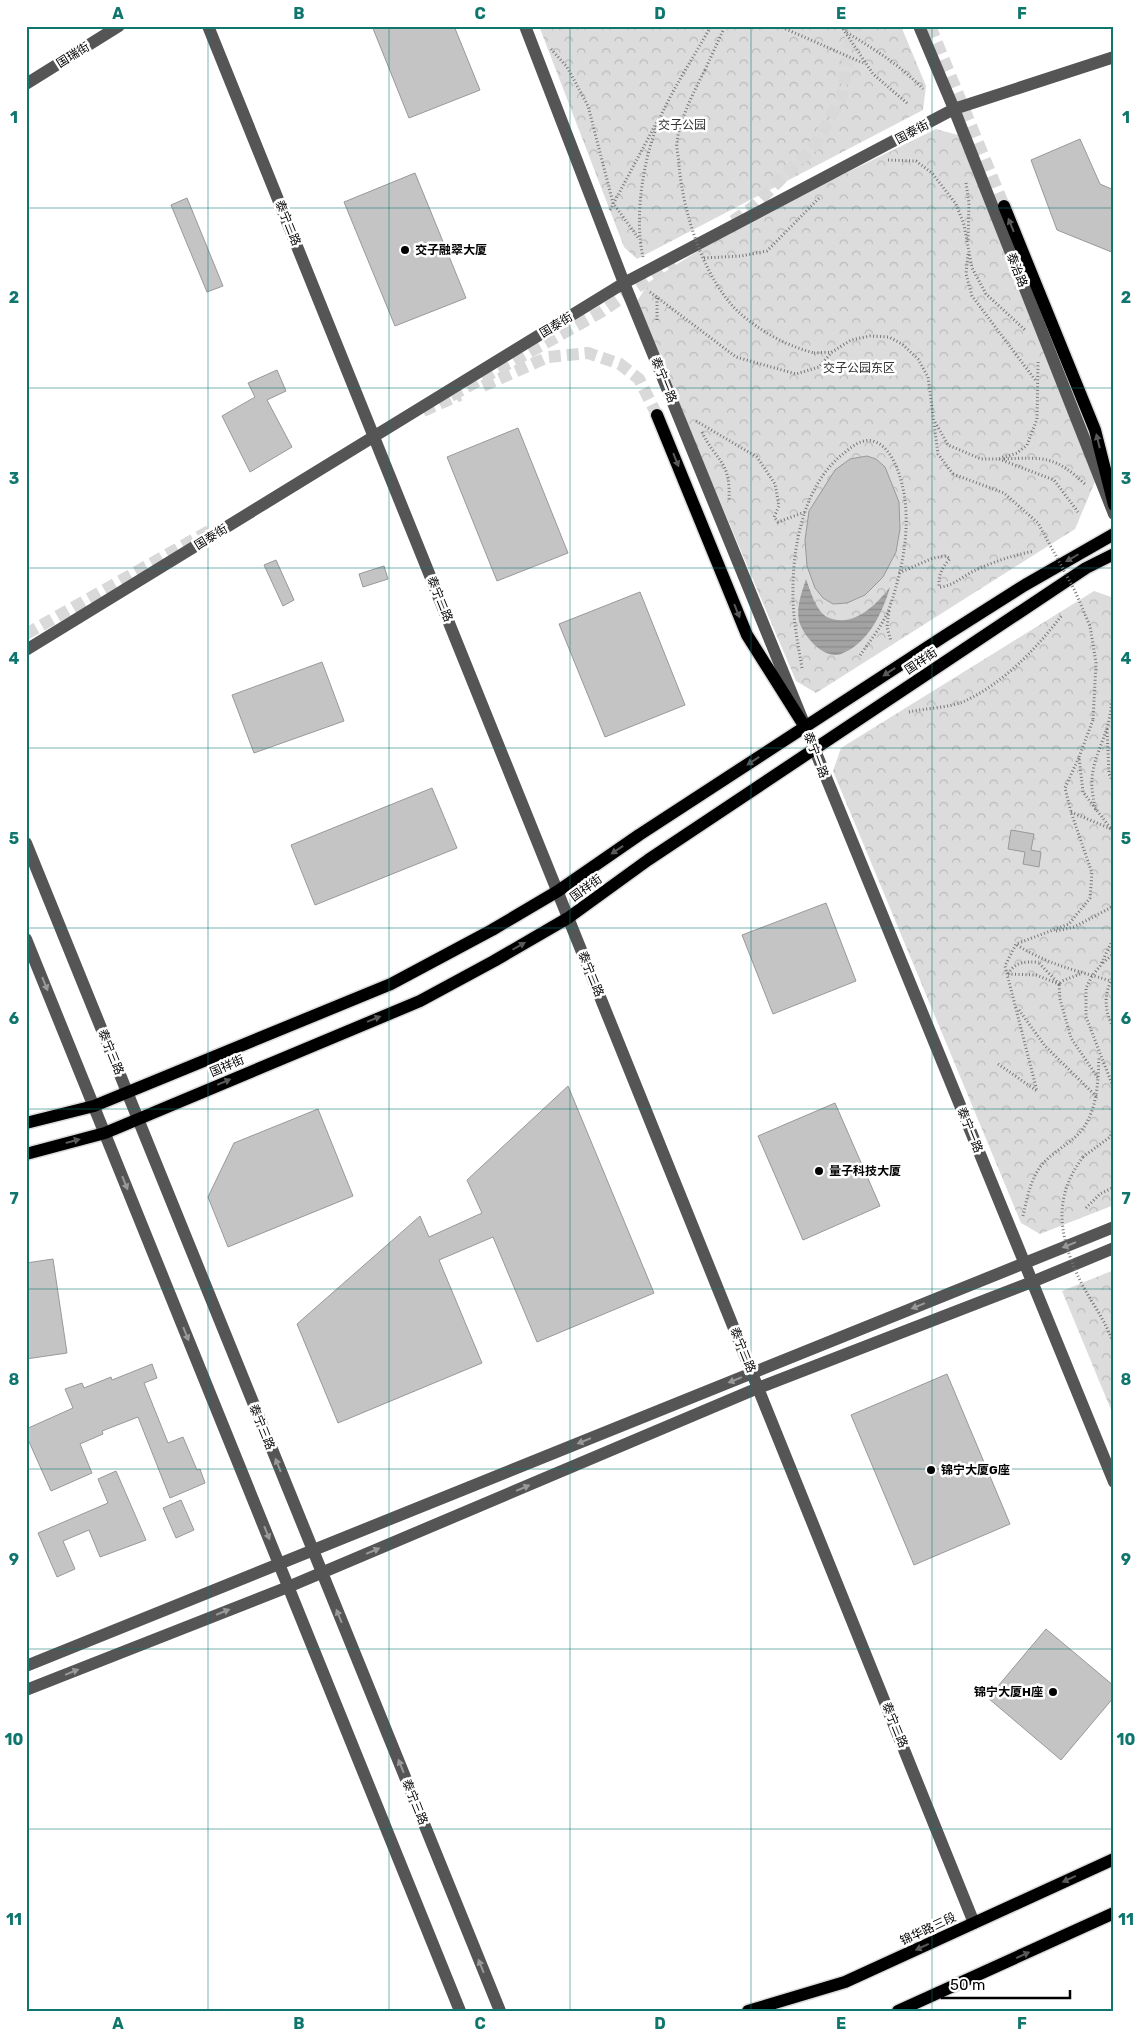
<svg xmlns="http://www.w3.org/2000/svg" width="1140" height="2037" font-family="Rubik,'Noto Sans SC',sans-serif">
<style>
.park{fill:url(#park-crowns)}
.water{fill:url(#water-rules)}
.building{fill:#c4c4c4;stroke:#999}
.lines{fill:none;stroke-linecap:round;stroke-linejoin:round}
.major-tunnel{stroke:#d9d9d9;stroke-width:12;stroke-dasharray:12 6;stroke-linecap:butt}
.major-casing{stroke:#dbdbdb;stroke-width:15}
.path{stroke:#777;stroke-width:3;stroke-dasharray:1 2.5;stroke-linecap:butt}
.minor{stroke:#555;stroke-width:12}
.major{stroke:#000;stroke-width:12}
.path-bridge{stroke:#777;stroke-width:3;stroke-dasharray:1 2.5;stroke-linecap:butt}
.oneway{fill:#595959}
.oneway2{fill:#999}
.grid{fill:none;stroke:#0f766e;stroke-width:1;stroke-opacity:0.55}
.poi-dot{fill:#000;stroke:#fff;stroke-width:2}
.labels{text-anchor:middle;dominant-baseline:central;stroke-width:5;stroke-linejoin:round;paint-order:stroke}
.street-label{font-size:12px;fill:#000;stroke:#fff}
.park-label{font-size:12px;fill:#333;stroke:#fff}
.poi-label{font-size:12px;font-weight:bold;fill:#000;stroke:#fff;text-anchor:start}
.neatline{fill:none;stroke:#0f766e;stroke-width:2}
.grid-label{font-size:16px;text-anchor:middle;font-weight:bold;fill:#0f766e}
</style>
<defs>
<pattern id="park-crowns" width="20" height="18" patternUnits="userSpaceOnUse" patternTransform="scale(1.25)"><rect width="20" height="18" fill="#dcdcdc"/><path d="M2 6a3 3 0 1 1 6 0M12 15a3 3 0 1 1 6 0" fill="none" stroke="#bbb"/></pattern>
<pattern id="water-rules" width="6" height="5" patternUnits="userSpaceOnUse" patternTransform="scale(1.25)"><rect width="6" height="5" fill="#a3a3a3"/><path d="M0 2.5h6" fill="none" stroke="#8b8b8b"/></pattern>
</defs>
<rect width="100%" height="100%" fill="#fff"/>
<path class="park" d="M539 26H901L926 86 923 110 637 259 624 247Z
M936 129 958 135 1097 477 1075 529 816 693 796 681 636 303 649 282 718 238 805 193Z
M1094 591 1114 598V1205L1040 1234 1021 1223 833 771 841 748Z
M1114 1270V1417L1062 1291Z"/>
<path class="water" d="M806 579C810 590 816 611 827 617 853 629 876 605 890 587 883 612 868 644 841 654 824 660 803 636 799 621 796 606 802 592 806 579Z"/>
<path class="building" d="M372 26H454L480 90 409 118Z
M1080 139 1100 184 1114 190V253L1057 230 1031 160Z
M415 173 466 298 395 326 344 202Z
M187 198 223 286 207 292 171 205Z
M277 370 286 391 267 400 292 447 250 472 222 416 255 397 248 383Z
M518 428 568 553 497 581 447 457Z
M867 456 876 459 885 467 899 502 900 529 896 552 883 577 865 595 847 603 833 604 823 598 815 588 807 566 805 540 809 511 835 470 850 459Z
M276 560 294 600 283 606 264 565Z
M384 566 388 579 363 587 359 574Z
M640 592 685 705 605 737 559 624Z
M322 662 344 721 254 753 232 695Z
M432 788 457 848 315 905 291 845Z
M1011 830 1034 834 1031 850 1041 852 1039 867 1023 864 1025 852 1008 849Z
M826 903 856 981 773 1014 742 935Z
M568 1086 654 1293 537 1342 493 1237 439 1260 482 1363 338 1423 297 1324 420 1216 429 1237 482 1213 467 1180Z
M835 1103 880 1206 803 1240 758 1136Z
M318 1109 353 1196 228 1247 208 1197 234 1143Z
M53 1259 67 1353 26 1359V1263Z
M152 1364 157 1378 144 1383 168 1443 183 1437 197 1470 200 1469 205 1483 170 1498 138 1417 102 1431 103 1434 80 1444 92 1473 51 1491 26 1435V1429L73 1408 65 1389 82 1383 84 1388 111 1377 112 1380Z
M947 1374 1010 1524 914 1565 851 1415Z
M116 1471 146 1540 100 1557 89 1530 63 1541 75 1569 57 1577 38 1533 108 1503 98 1479Z
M181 1500 194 1530 176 1538 163 1508Z
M1046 1629 1114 1686V1697L1061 1760 988 1698Z"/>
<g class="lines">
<path class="major-tunnel" d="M930 26 1004 206
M733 221 753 207 815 145 842 96 853 26
M483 386 548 357 588 353 620 364 639 379 657 415
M451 396 601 312 674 262
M423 411 460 395
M26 634 209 531"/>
<defs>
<path id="major" d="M1004 206 1095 430 1114 505
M657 415 747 635 805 727
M26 1123 94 1106 391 984 492 930 558 891 639 835 946 635 1025 585 1114 534
M26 1154 105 1133 420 1001 494 961 568 918 648 860 1086 568 1114 554
M748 2011 845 1982 1114 1859
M898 2011 1114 1913"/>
</defs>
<use href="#major" class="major-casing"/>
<path class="path" d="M779 26 863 63
M841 26 873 74 908 104
M846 26V32C874 49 900 65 923 89
M551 49 567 67 588 106 613 203 639 239
M705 70 725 26
M888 160 916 161 932 173 956 204 964 225 972 268 986 294 1025 330
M966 183 969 203 968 240
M610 210 659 118
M968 254 966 274 972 296 1036 381
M643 257C633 213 645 147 665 107 679 79 696 53 711 26
M704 258 741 256 767 251 820 197
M650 292 736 357 796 374 819 367 832 352
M657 298V322
M814 353 832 352 851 340 870 336 889 337 902 344 918 359 928 377 938 454 953 474
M696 421 757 457 775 484 779 506 774 517 778 522 805 512
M935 422 948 445 981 459H998L1017 453 1027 445 1037 419 1038 362
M702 432C716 462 731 460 729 500
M999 459 1054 480 1078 512
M1004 459C1045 457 1055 456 1086 485
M899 573 933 558 946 556 950 559C942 567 938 576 939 587 953 587 965 574 978 569 996 561 1014 555 1034 551
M889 611 887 627 891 641
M802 668C798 644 793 620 793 596 792 549 803 485 843 454 851 447 862 438 873 441 886 445 892 457 897 468 914 512 905 562 890 606 884 624 869 642 859 657
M909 712C926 708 949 708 965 701 1005 682 1036 649 1062 615
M1093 720 1079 757 1083 792 1114 833
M1107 729 1109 774 1114 784
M1096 810C1086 773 1096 761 1107 728 1111 715 1112 699 1114 686
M1071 812 1111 829
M1056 931 1074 927 1114 906
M1114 937 1100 966 1092 976 1086 988V1017L1114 1089
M1017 945C1049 965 1075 970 1111 981
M1103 963 1114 953
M1008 974 1036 975 1059 984 1038 962
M1008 974C1016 961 1024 962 1039 962
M1080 974 1062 981 1059 984 1060 999 1071 1038 1098 1078
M1114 976C1103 993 1104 1011 1114 1029
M1019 1010 1045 1046 1097 1097
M998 1064 1037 1091 1005 966 1016 944 1069 924 1090 898 1092 873 1071 812 1065 788 1079 757
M1083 1157 1110 1137 1114 1127
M1086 1208 1100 1194 1114 1187
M1023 1216C1027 1199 1030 1180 1041 1166 1053 1150 1076 1142 1086 1124 1098 1102 1098 1080 1099 1056"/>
<path class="minor" d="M208 26 974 1923
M525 26 624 283 1114 1482
M919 26 954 109 1114 514
M26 84 119 26
M26 650 624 283 954 109 1114 57
M26 843 500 2011
M26 939 460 2011
M26 1666 1114 1227
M26 1690 288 1587 758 1388 1032 1282 1114 1248"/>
<use href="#major" class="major"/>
<path class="path-bridge" d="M705 70C695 89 679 121 677 142 676 149 679 157 679 165 683 213 705 284 743 316 765 334 788 346 814 353
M953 474 1004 493 1038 523 1075 591 1090 626 1096 663 1093 720
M1083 1157C1054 1196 1058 1231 1077 1274 1088 1299 1106 1319 1114 1346"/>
</g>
<defs><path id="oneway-solid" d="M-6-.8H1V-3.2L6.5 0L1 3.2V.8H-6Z" transform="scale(1.25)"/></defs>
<g class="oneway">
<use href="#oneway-solid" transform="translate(1011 225) rotate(-112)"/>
<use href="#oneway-solid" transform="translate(1098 441) rotate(-104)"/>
<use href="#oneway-solid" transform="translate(676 460) rotate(68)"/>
<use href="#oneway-solid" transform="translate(1072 558) rotate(150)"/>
<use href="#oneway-solid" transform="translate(737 611) rotate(68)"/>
<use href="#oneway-solid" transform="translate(889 672) rotate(147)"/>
<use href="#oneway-solid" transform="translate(753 761) rotate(147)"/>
<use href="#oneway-solid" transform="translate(617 850) rotate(146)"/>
<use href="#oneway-solid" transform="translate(519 946) rotate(-30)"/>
<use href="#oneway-solid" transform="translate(374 1019) rotate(-22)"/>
<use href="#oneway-solid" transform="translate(224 1082) rotate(-23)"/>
<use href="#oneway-solid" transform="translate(73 1141) rotate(-15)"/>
<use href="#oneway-solid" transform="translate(1069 1879) rotate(155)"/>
<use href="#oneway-solid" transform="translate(922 1947) rotate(155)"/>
<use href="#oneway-solid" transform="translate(1023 1955) rotate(-24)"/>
</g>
<g class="oneway2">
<use href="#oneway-solid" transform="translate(45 984) rotate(68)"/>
<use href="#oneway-solid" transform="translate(125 1183) rotate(68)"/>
<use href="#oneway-solid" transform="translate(1069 1245) rotate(158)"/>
<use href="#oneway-solid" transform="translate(918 1306) rotate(158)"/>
<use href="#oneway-solid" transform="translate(186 1334) rotate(68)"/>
<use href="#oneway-solid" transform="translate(735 1380) rotate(158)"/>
<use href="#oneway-solid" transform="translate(584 1441) rotate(158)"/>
<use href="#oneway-solid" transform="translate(278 1465) rotate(-112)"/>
<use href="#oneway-solid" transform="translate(523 1488) rotate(-23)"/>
<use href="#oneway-solid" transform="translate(267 1533) rotate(68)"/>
<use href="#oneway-solid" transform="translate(373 1551) rotate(-23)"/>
<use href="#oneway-solid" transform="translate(223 1612) rotate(-22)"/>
<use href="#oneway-solid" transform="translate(339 1616) rotate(-112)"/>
<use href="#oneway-solid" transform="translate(72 1672) rotate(-22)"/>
<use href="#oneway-solid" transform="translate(401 1766) rotate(-112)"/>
<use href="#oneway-solid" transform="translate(481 1966) rotate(-112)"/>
</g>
<path class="grid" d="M208 26V2011M389 26V2011M570 26V2011M751 26V2011M932 26V2011M26 208H1114M26 388H1114M26 568H1114M26 748H1114M26 928H1114M26 1109H1114M26 1289H1114M26 1469H1114M26 1649H1114M26 1829H1114"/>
<g class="poi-dot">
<circle cx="405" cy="250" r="5"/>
<circle cx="819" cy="1171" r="5"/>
<circle cx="931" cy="1470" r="5"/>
<circle cx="1053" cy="1692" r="5"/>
</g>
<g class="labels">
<g class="street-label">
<text transform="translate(73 55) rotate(-32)">国瑞街</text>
<text transform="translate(912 132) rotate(-28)">国泰街</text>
<text transform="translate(288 223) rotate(68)">泰宁二路</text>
<text transform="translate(1017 270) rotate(69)">泰治路</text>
<text transform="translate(556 325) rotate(-31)">国泰街</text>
<text transform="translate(664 380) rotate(68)">泰宁一路</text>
<text transform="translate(211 537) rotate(-32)">国泰街</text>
<text transform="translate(440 599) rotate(68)">泰宁二路</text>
<text transform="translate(921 661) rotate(-34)">国祥街</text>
<text transform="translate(816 755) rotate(69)">泰宁一路</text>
<text transform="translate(586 888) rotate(-36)">国祥街</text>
<text transform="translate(591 974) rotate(68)">泰宁二路</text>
<text transform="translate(111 1052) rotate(68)">泰宁三路</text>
<text transform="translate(227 1066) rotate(-23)">国祥街</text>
<text transform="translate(970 1130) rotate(68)">泰宁一路</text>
<text transform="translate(743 1350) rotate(68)">泰宁二路</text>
<text transform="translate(262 1427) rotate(68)">泰宁三路</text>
<text transform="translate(895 1725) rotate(68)">泰宁二路</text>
<text transform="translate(415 1802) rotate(68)">泰宁三路</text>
<text transform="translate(928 1929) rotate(-25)">锦华路三段</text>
</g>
<g class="park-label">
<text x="682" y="125">交子公园</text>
<text x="859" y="368">交子公园东区</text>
</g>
<g class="poi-label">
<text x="415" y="250">交子融翠大厦</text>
<text x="829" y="1171">量子科技大厦</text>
<text x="941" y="1470">锦宁大厦G座</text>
<text x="1043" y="1692" text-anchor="end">锦宁大厦H座</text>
</g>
</g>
<rect width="1140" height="2037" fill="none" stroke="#ffffff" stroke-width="55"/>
<path d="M942 1990v8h128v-8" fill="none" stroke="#000000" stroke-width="2.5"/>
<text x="950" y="1990" font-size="15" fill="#000000" stroke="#ffffff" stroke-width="4" paint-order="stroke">50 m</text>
<rect x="28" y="28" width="1084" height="1982" class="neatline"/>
<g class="grid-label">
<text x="118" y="19">A</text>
<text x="299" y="19">B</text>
<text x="480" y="19">C</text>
<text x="660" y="19">D</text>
<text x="841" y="19">E</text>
<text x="1022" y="19">F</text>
<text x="14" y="123">1</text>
<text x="1126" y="123">1</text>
<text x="14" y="303">2</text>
<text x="1126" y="303">2</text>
<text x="14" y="484">3</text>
<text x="1126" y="484">3</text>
<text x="14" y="664">4</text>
<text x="1126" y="664">4</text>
<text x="14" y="844">5</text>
<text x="1126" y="844">5</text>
<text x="14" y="1024">6</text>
<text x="1126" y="1024">6</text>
<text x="14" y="1204">7</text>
<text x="1126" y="1204">7</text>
<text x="14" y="1385">8</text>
<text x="1126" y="1385">8</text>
<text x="14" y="1565">9</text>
<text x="1126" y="1565">9</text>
<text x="14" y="1745">10</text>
<text x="1126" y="1745">10</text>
<text x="14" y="1925">11</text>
<text x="1126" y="1925">11</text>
<text x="118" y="2029">A</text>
<text x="299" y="2029">B</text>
<text x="480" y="2029">C</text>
<text x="660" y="2029">D</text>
<text x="841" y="2029">E</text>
<text x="1022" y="2029">F</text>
</g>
</svg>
